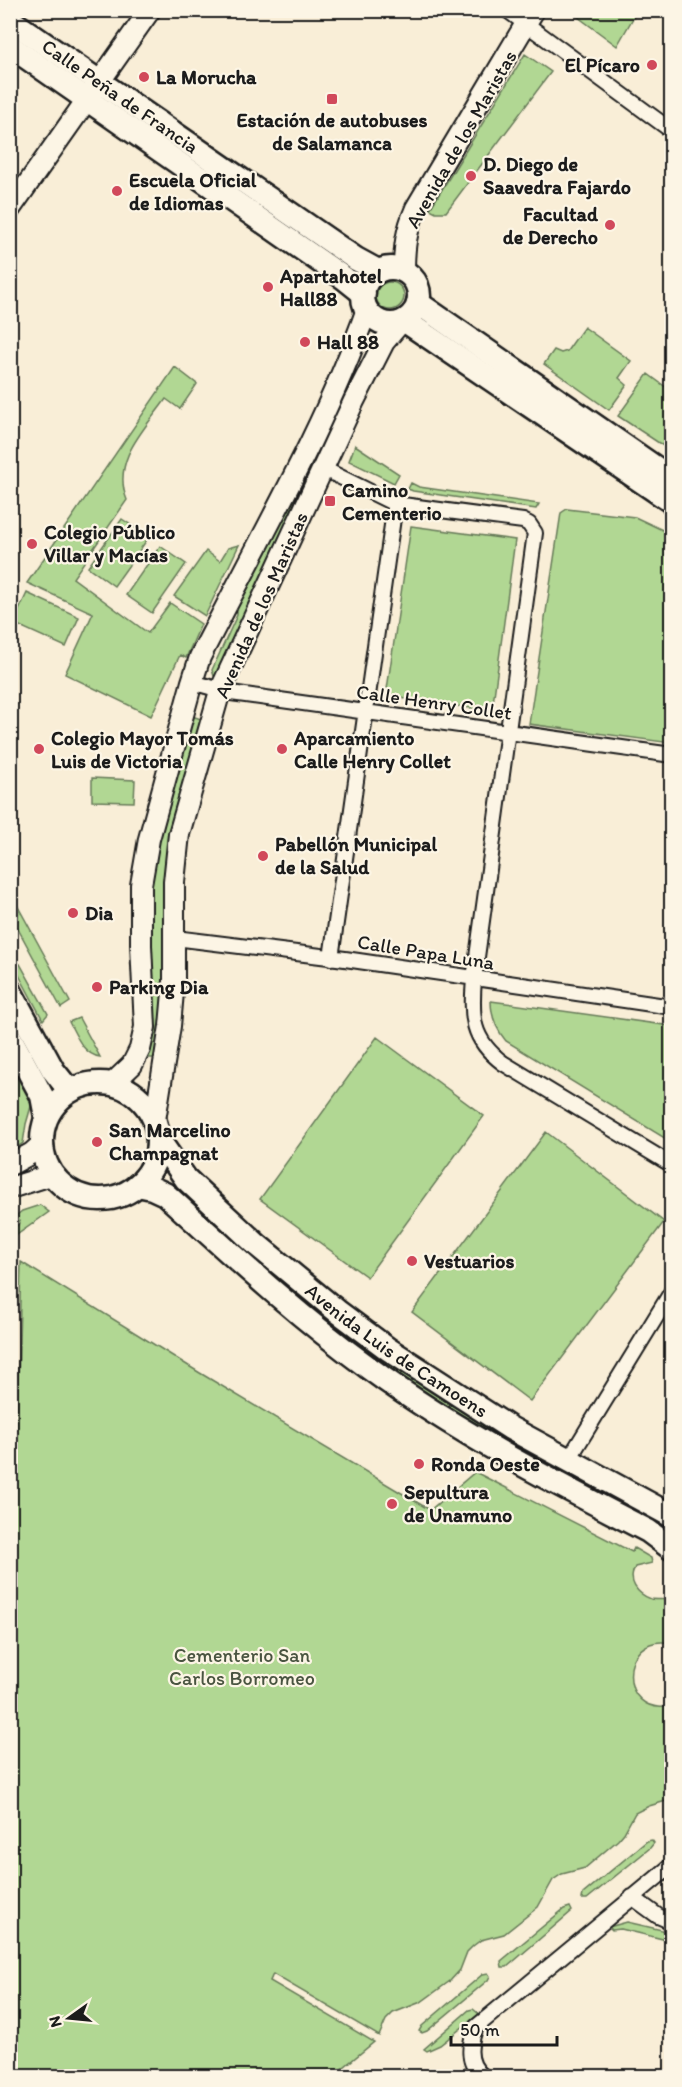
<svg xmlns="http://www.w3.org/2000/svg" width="682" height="2087" font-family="Itim,sans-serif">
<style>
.green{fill:#b1d793;stroke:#667a58;stroke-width:1.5}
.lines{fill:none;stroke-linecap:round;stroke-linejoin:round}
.minor-casing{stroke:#1c1c1c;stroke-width:18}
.secondary-casing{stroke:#1c1c1c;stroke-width:24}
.primary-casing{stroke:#1c1c1c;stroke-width:27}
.minor{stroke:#fcf5e5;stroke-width:14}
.secondary{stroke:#fcf5e5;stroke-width:20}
.primary{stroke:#fcf5e5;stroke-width:22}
.poi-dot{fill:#d1495b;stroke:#fcf5e5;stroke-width:2}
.labels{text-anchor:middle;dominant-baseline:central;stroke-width:4.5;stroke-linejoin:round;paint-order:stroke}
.poi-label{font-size:20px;font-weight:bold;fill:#1c1c1c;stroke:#fcf5e5;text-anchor:start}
.street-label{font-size:20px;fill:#1c1c1c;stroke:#fcf5e5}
.park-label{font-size:20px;fill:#495440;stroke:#fcf5e5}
</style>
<rect width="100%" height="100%" fill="#f9eed7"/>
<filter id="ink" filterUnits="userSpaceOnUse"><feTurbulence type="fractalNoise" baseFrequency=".0167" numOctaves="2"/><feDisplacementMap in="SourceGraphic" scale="12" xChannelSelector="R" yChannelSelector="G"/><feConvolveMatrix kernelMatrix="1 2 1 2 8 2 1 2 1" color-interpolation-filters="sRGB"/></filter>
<g filter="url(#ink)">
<path class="green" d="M570 11H637L617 46Z
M525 54 551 72 446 212H436L430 209Z
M376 296a14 14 0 1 1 28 0a14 14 0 1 1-28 0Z
M584 327 631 361 619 378 627 385 609 410 544 364 554 350 561 353 567 351Z
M175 367 197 384 180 409 166 399C145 429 111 460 127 500L73 578 148 633 170 603 201 624 186 658 180 655 151 716 65 674 93 613 27 583Z
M648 374 671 391V451L618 416Z
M350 375 349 389 340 413 217 676H214L212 670 237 615V604Z
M355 445 399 474 394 483 349 461Z
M411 483 419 487 539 504 536 509 413 491 408 489Z
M567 509 635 517 671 534V743L529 724 561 513Z
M122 519 149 537 114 586 88 567Z
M411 526 515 540 492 711 386 696Z
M239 545 205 616 174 596 206 551 220 561 228 548Z
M160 546 186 564 152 613 126 595Z
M27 593 79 617 66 647 13 623Z
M192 716 204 720 166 975 158 1058H146L154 1033 148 904C152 839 175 777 192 716Z
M92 778 135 780 134 802 92 801Z
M10 892 70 1002 61 1008 11 916Z
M16 963 20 964 48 1014 43 1020 13 964Z
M491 1001 671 1026V1142L506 1041C496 1029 491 1017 491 1001Z
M79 1018 100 1057C83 1054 77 1037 69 1022Z
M377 1037 484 1116 367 1277 260 1199Z
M10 1062 32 1103 26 1124 23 1143 11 1151Z
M546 1132 664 1222 530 1401 412 1312Z
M187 1196C261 1266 339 1332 425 1388 497 1435 575 1475 651 1516L648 1522 500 1441 450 1411 345 1339 183 1199Z
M40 1205 49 1212 11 1239V1231L20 1223 17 1215 22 1211Z
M21 1262 200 1373 430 1510 475 1472 632 1552 634 1548 651 1558 652 1563 635 1567C627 1581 637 1594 651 1599 657 1600 665 1599 671 1600V1643C617 1632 617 1718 671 1706V1797L666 1801 649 1806 635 1813 624 1833 618 1840 585 1868 562 1874 553 1880 538 1907 504 1934 481 1940 473 1946 467 1952 460 1970 450 1981 421 2002 393 2013 386 2020 379 2036 273 1974 270 1981 374 2042 339 2071 316 2076H11L10 1548 16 1463Z
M652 1840 654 1843 650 1848 587 1899H582L583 1894 647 1841Z
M570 1907 572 1911 507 1967H502L501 1961 564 1909Z
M627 1922 671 1932V1941L621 1929 612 1930 609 1927Z
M488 1973 490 1976 488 1980 427 2031 422 2033 419 2031 422 2026 483 1974Z
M473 2009 479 2014 440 2045 427 2051 424 2049 469 2010Z"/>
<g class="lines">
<defs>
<path id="minor" d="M507 10 672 131
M322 468 395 504 523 521 529 524 535 533 474 979C471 1017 471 1039 503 1063L672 1165
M192 682 231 693 672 755
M175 938 345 959 672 1007
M331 958 395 504
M569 1459 672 1291
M632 1897 658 1916 672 1922
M483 2076C466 2064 469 2044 476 2027L672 1865"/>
<path id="secondary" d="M10 209 150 10
M404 272C404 247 406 231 416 208L534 10
M113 1083 132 1065 140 1049 145 1027 141 945V885L149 839 192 682 200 657C258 542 324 430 367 309
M155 1120 170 1026 174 981V882L179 834 220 691 354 401 384 342 400 323
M10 1165 32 1153 42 1144
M10 1188 51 1175"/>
<g id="primary">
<path id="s1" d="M10 20 356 259 378 271"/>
<path d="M10 46 344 278 364 294"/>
<circle cx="391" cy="296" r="28"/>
<path d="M418 303 672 479"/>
<path d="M405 321 672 502"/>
<path d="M10 991 53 1070 69 1090"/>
<path d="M10 1037 42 1096 46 1117"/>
<circle cx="100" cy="1141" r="58"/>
<path id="s2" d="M158 1139 186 1179 257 1245 337 1311 388 1349 510 1428 672 1516"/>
<path d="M138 1185 152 1188 165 1194C231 1254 296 1315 369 1368 456 1432 553 1482 648 1531L672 1549"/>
</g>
</defs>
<use href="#minor" class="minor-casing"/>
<use href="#secondary" class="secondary-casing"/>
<use href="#primary" class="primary-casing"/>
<use href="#minor" class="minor"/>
<use href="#secondary" class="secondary"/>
<use href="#primary" class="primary"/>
</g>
</g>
<g class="poi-dot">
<circle cx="652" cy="65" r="6"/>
<circle cx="144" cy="77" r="6"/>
<rect x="326" y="93" width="12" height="12" rx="3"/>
<circle cx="471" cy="176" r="6"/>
<circle cx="117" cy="191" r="6"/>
<circle cx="610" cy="225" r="6"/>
<circle cx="268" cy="287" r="6"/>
<circle cx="305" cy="342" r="6"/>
<rect x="324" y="495" width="12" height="12" rx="3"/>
<circle cx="32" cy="544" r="6"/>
<circle cx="39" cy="749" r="6"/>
<circle cx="282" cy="749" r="6"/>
<circle cx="263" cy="856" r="6"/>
<circle cx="73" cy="913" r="6"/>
<circle cx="97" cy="987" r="6"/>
<circle cx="97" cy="1142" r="6"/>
<circle cx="412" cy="1261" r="6"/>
<circle cx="419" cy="1464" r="6"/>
<circle cx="392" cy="1504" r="6"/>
</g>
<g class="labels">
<g class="poi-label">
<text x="640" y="65" text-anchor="end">El Pícaro</text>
<text x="156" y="77">La Morucha</text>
<text x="332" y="120" text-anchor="middle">Estación de autobuses<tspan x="332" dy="23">de Salamanca</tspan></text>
<text x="483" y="164">D. Diego de<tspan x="483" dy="23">Saavedra Fajardo</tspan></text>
<text x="129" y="180">Escuela Oficial<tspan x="129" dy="23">de Idiomas</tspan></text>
<text x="598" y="214" text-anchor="end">Facultad<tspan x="598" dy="23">de Derecho</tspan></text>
<text x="280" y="276">Apartahotel<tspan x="280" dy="23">Hall88</tspan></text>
<text x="317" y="342">Hall 88</text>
<text x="342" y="490">Camino<tspan x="342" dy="23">Cementerio</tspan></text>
<text x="44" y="532">Colegio Público<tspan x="44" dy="23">Villar y Macías</tspan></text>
<text x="51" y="738">Colegio Mayor Tomás<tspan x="51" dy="23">Luis de Victoria</tspan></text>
<text x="294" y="738">Aparcamiento<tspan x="294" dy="23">Calle Henry Collet</tspan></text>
<text x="275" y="844">Pabellón Municipal<tspan x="275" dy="23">de la Salud</tspan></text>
<text x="85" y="913">Dia</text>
<text x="109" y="987">Parking Dia</text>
<text x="109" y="1130">San Marcelino<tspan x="109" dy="23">Champagnat</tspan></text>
<text x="424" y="1261">Vestuarios</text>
<text x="431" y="1464">Ronda Oeste</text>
<text x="404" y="1492">Sepultura<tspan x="404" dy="23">de Unamuno</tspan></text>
</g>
<g class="street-label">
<text stroke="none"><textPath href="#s1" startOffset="134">Calle Peña de Francia</textPath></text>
<text transform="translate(461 139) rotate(-60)">Avenida de los Maristas</text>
<text transform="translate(261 605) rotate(-66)">Avenida de los Maristas</text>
<text transform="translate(434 702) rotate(8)">Calle Henry Collet</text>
<text transform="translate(426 952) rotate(9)">Calle Papa Luna</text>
<text stroke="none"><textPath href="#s2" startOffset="321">Avenida Luis de Camoens</textPath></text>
</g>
<g class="park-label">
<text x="242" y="1655">Cementerio San<tspan x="242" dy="23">Carlos Borromeo</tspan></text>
</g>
</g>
<rect width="682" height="2087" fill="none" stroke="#fcf5e5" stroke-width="36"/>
<rect x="18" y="18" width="646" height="2051" fill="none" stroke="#1c1c1c" stroke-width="2" filter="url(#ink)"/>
<g transform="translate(69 2018) rotate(255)" stroke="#fcf5e5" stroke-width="4.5" paint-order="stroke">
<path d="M0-4.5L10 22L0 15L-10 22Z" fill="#1c1c1c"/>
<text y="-9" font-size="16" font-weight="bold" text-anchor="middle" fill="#1c1c1c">N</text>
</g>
<path d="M451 2036v9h106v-9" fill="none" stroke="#1c1c1c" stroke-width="3"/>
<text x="460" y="2036" font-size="18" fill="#1c1c1c" stroke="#fcf5e5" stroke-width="4.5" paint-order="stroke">50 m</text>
</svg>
